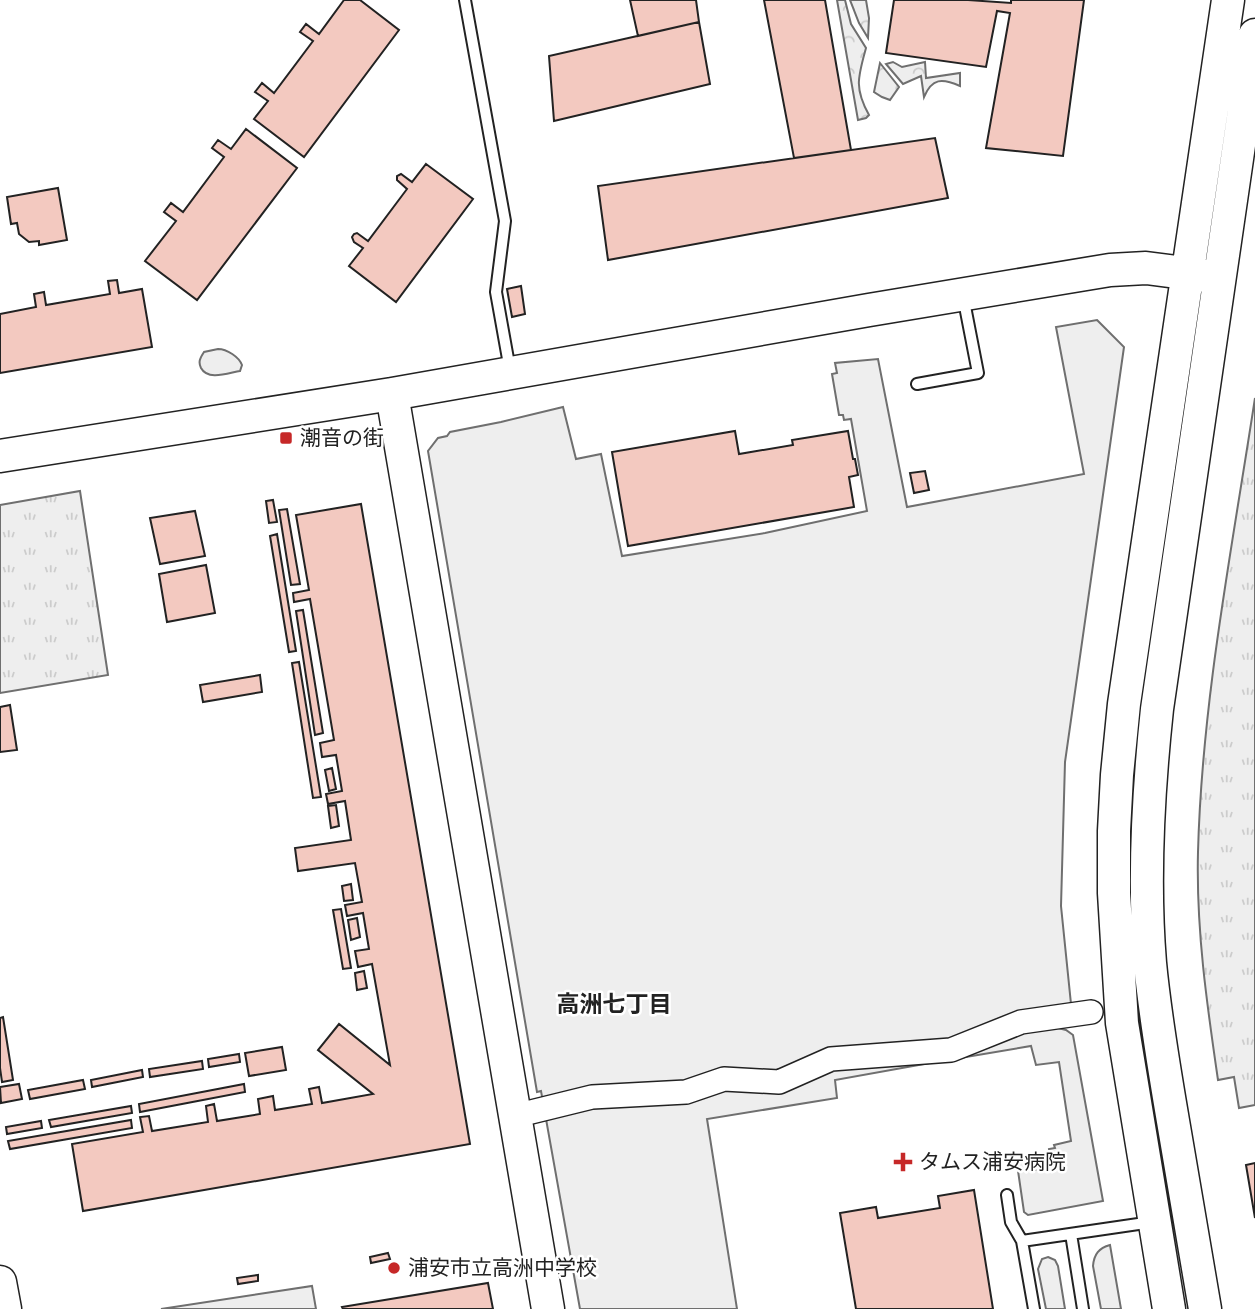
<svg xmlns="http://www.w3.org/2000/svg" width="1255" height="1309" font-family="Karla,'Noto Sans JP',sans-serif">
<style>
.grass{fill:#eee;stroke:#6f6f6f;stroke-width:2}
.forest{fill:url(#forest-crowns);stroke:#6f6f6f;stroke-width:2}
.park{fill:url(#park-tufts);stroke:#6f6f6f;stroke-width:2}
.building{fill:#f3c9c0;stroke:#222;stroke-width:2}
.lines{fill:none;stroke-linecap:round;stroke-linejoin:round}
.lane-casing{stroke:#222;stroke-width:14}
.street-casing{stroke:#222;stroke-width:26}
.secondary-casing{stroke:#222;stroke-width:35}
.lane{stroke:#fff;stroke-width:10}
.street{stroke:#fff;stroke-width:23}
.secondary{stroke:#fff;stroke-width:32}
.poi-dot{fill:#c62828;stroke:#fff;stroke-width:2.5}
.labels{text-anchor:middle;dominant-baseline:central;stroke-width:5;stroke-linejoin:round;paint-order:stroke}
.poi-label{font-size:21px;fill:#222;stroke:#fff;text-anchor:start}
.neighbourhood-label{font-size:23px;font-weight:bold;fill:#222;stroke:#fff}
</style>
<defs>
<pattern id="forest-crowns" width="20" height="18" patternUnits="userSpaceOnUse" patternTransform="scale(1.75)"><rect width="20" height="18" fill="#eee"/><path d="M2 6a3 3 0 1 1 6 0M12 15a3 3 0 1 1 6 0" fill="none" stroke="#ccc"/></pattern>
<pattern id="park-tufts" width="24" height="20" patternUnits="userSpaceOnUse" patternTransform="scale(1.75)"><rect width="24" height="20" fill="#eee"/><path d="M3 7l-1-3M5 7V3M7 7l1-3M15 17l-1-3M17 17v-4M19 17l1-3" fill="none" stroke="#ccc"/></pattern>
</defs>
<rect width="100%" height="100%" fill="#fff"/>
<path class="grass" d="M1097 320 1124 347 1065 762 1061 906 1071 1004 952 1059 835 1080 837 1098 707 1119 737 1309H580L541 1091 537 1092 428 451 438 438 447 436 450 432 501 422 563 407 576 459 601 454 622 556 765 533 867 511 851 419 844 420 843 415H839L832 374 837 373 835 363 878 359 907 507 1084 474 1056 327Z
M218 349C227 349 239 357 242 365L240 371C228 373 208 381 201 368 198 362 200 358 204 352Z
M1054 1027 1066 1030 1073 1035 1103 1201 1028 1215 1024 1212 1016 1157 1022 1155 1026 1171 1051 1167 1049 1149 1055 1148 1054 1145 1071 1141 1059 1062 1036 1065 1031 1046 960 1058 1026 1028Z
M1110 1245 1121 1309H1101L1093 1266C1094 1254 1099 1248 1110 1245Z
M1048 1257 1055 1260 1058 1266 1065 1309H1046L1038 1269 1042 1259Z
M312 1286 316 1309H161Z"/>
<path class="forest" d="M837 0H845L851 24 866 48C858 77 854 88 869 115L866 118 858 120Z
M850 0H866L869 18 868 38 859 23Z
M893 62 902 67 925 62 926 78 960 73V86C942 78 932 78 924 97L921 76 903 84 886 64Z
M880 63 899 87 890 100 882 97 874 92Z"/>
<path class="park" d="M1255 398V1105L1239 1108 1234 1077 1218 1080C1207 1005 1196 929 1198 852 1202 700 1232 549 1255 398Z
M80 491 108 675 0 693V505Z"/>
<path class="building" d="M344 0H360L399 30 304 157 254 119 268 101 255 92 262 83 274 93 313 41 300 32 306 24 319 34Z
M630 0H696L699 22 638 36Z
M764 0H825L851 150 794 158Z
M894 0H968L1011 3V0H1084L1063 156 986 148 1010 13 997 11 986 67 886 53Z
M699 22 710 84 554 121 549 56Z
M246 129 297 168 197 300 145 261 176 221 164 212 171 203 183 212 224 157 212 148 218 140 231 149Z
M935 138 948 198 608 260 598 186Z
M426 164 473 199 396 302 349 266 363 248 354 242 352 237 354 234 357 233 368 241 407 189 397 180V176L401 174 412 182Z
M58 188 67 240 39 245V241L29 242 19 234 17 223 11 224 7 197Z
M117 280 119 293 142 289 152 347 0 373V314L36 307 34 294 44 292 46 305 110 294 108 281Z
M521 286 525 314 512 317 507 289Z
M735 431 739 454 793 445 792 440 848 431 853 459H855L858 475 849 477 854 507 628 546 612 452Z
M925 471 929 490 914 493 910 473Z
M273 500 277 522 269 523 266 501Z
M361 504 470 1144 83 1211 72 1144 143 1132 140 1117 149 1116 152 1131 208 1122 206 1106 214 1104 217 1121 260 1114 258 1099 273 1096 275 1110 312 1104 309 1089 319 1087 322 1103 373 1094 318 1050 339 1024 390 1065 372 964 358 967 355 951 369 949 363 913 347 916 345 905 362 902 355 863 298 871 295 848 351 840 345 801 328 804 326 794 342 791 336 755 322 757 320 743 334 740 310 599 294 602 293 593 309 590 296 515Z
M287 509 300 584 291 585 279 510Z
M195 511 205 556 160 564 150 518Z
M277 534 296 651 289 652 270 536Z
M206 565 215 613 167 622 159 574Z
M303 610 323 733 315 735 296 611Z
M299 662 321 797 313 798 292 663Z
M260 675 262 692 203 702 200 685Z
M10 705 17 750 0 752V707Z
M332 768 336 789 329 791 325 770Z
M336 805 339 826 331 828 328 806Z
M351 884 353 900 344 901 342 886Z
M341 909 351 968 343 969 333 910Z
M357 918 360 937 351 940 348 920Z
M364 971 367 988 357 990 355 973Z
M3 1017 13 1080 2 1082 0 1068V1018Z
M282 1047 286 1070 249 1076 245 1053Z
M239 1054 240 1062 209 1067 208 1059Z
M202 1061 203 1069 150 1077 149 1069Z
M142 1070 143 1077 92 1087 91 1080Z
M83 1080 85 1089 30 1099 28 1090Z
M19 1084 22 1099 1 1103 0 1087Z
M244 1084 245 1092 140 1112 139 1104Z
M131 1106 132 1113 51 1127 49 1120Z
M131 1120 132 1128 10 1149 8 1141Z
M41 1121 42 1128 7 1134 6 1127Z
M1255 1163V1218L1246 1165Z
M974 1190 993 1309H856L840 1213 876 1207 878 1218 940 1208 938 1196Z
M388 1253 390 1259 371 1263 370 1257Z
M258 1275V1281L238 1284 237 1278Z
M488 1283 493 1309H343L342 1307Z"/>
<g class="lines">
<defs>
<path id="lane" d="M465 0 505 221 496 292 510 370
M917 384 978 373 963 296
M1007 1195 1011 1222 1022 1241
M1071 1234 1083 1309
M1034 1309 1022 1241 1152 1222"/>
<path id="street" d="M531 1112 592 1097 686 1092 724 1079 779 1082 831 1059 951 1050 1021 1022 1091 1012"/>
<path id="secondary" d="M392 394 548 1309
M0 456 392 394 869 310 1110 270 1146 268 1207 276
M0 1282 5 1309
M1169 1309 1122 1023 1114 893V831L1117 775 1124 704 1228 0
M1205 1309C1194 1246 1183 1183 1173 1121 1164 1068 1155 1016 1150 963 1143 878 1148 793 1157 709L1255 35"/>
</defs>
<use href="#lane" class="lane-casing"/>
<use href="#street" class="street-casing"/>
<use href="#secondary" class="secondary-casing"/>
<use href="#lane" class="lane"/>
<use href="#street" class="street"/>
<use href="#secondary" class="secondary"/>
</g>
<g class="poi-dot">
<rect x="279" y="431" width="14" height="14" rx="3.5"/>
<path d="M899.5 1151.5h7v7h7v7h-7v7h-7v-7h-7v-7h7z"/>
<circle cx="394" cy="1268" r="7"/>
</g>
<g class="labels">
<g class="poi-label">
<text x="300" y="438">潮音の街</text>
<text x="919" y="1162">タムス浦安病院</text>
<text x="408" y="1268">浦安市立高洲中学校</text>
</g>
<g class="neighbourhood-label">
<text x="614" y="1004">高洲七丁目</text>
</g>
</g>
</svg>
